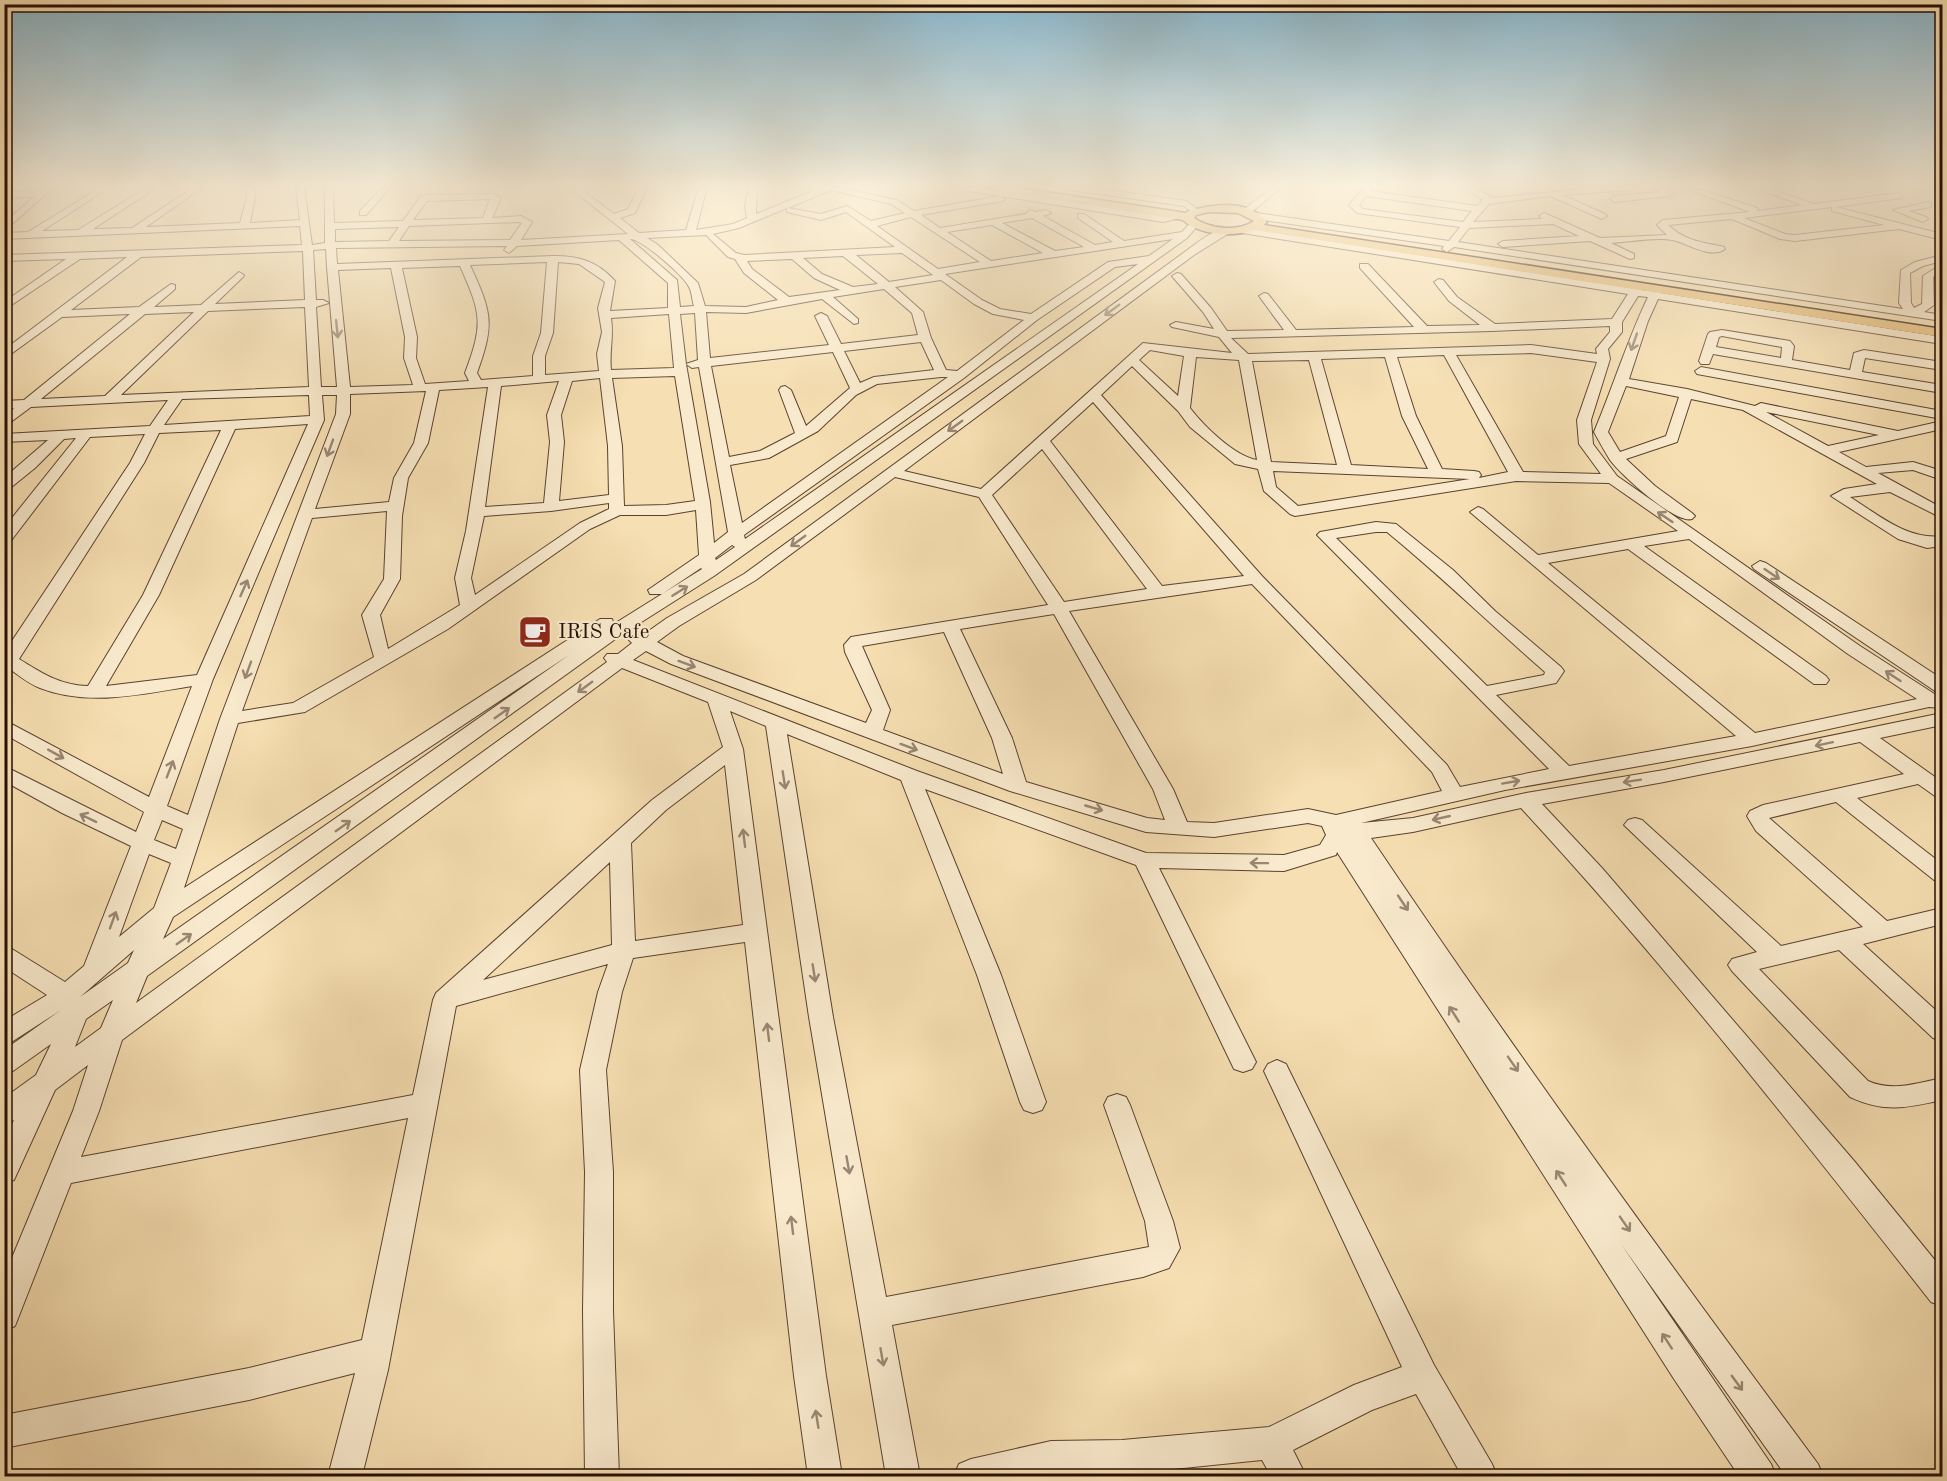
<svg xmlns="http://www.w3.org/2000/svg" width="1947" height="1481" font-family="'Old Standard TT',serif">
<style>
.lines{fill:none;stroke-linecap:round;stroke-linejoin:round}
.minor-casing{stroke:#5a4230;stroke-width:2}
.major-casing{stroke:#260e05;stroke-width:3}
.minor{fill:#f9eacd;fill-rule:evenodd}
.major{fill:#ebc079;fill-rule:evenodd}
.oneway{stroke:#9a8773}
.labels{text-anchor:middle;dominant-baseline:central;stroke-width:4.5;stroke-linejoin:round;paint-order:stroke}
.poi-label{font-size:21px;fill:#260e05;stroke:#f9eacd;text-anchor:start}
</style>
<rect width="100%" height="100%" fill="#f6dfb2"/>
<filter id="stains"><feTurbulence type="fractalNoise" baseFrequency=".00333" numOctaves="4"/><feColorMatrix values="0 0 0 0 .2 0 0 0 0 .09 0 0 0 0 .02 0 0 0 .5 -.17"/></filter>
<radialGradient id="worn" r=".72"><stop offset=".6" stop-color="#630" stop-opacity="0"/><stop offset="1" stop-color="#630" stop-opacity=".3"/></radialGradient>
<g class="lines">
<defs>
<path id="minor" d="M45 187H54L4 231V223L34 197 4 198V192L40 191Z
M101 187H110L42 231 78 230 148 187H157L93 229 132 228 194 187H203L146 227 240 223 247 197 245 187H253L255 197 250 223 300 220 296 187H304L312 245 325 243V187H333L334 223 403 221 421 196 424 195 494 194 501 198 492 218 521 216 532 222 521 240 628 234 569 187H578L614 214 628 209 639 187H647L635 213 620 218 639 233 686 230 699 187H707L696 230 733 224 747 218 745 206 749 187H757L756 214 823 187H834L897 200 914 211 1000 196 1005 199 1003 201 921 215 940 228 1026 214 1030 210 1035 212 1046 210 1051 213 1043 216 1095 245 1113 242 1078 218V214H1084L1124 241 1182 232 1191 222 1199 224 1187 238 714 576 621 635 147 976 136 1003 607 662 604 658 607 654H618L632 643 628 639 631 635H643L667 618 744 574 1186 251C1197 243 1222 222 1234 230L1194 255 904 471 981 489 1143 343 1232 353 1219 337 1172 327 1170 325 1176 322 1214 329 1203 312 1172 276 1177 273 1181 274 1211 308 1227 331 1284 330 1259 296 1264 293 1268 294 1296 330 1414 327 1360 268V264H1368L1427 326 1480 325 1449 301 1434 282 1439 279 1443 280 1457 297 1495 324 1612 319 1628 294 1236 232V228L1239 227 1631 288 1638 283 1643 286 1641 290 1651 291 1657 286 1662 289 1661 293 1942 337V344L1658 299 1648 321 1629 379 1687 389 1755 406 1761 403 1898 431 1942 421V429L1839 452 1866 467 1913 462 1942 471V480L1913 470 1878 473 1942 508V518L1890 492 1850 497C1879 515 1907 540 1942 536V546L1927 548 1898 539 1831 496 1844 489 1877 484 1743 410 1691 399 1677 442 1626 459 1655 486 1692 513 1695 516 1692 519C1675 524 1621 475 1610 460 1605 452 1599 441 1594 432 1613 387 1627 341 1648 297L1638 296 1622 322V332L1608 349 1610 359 1591 420 1593 444 1617 476 1860 646 1936 695 1942 694V708L1929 707 1752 746 1505 790 1361 823 1413 818 1526 793 1664 770 1942 713V725L1880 738 1942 782V797L1935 796 1918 784 1857 798 1942 864V883L1934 880 1836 802 1769 818 1887 921 1942 908V924L1863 944 1942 1016V1041L1933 1038 1839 950 1759 969 1868 1081C1892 1092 1918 1083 1942 1078V1100C1906 1108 1885 1113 1850 1097L1732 971 1728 965 1732 959 1757 952 1624 825 1628 820 1635 818 1642 820 1781 946 1863 927 1756 831 1747 816 1750 811 1763 805 1904 774 1860 742 1664 782 1542 804 1602 868 1855 1162 1942 1269V1306L1931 1302C1799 1134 1666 965 1521 808L1413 832 1371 838C1514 1051 1665 1258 1818 1464L1823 1476H1786L1621 1244 1771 1464 1776 1476H1739L1674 1379 1337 852 1336 855 1284 871 1159 868 1256 1062 1252 1069 1243 1072 1234 1069 1136 865 925 789 1001 975 1046 1102 1042 1110 1033 1113 1024 1110 1020 1102 977 975 901 780 787 734 833 1017 886 1297 1149 1247 1145 1221 1104 1105 1108 1097 1117 1094 1126 1097 1130 1105 1173 1221 1180 1248 1169 1268 1143 1277 892 1325 920 1476H886L809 1017 766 726 730 711 743 749 826 1376 842 1476H808L794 1376 745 942 633 958 622 992 606 1070 613 1172V1311L619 1476H585L583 1311 585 1172 580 1070 598 992 608 964 456 1006 388 1370 362 1476H328L355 1373 249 1400 4 1448V1415L249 1368 362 1340 408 1118 71 1183 15 1326 4 1331V1277L73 1111 88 1065 55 1090 14 1180 4 1183V1141L14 1120 4 1124V1098L36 1075 51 1044 13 1071 4 1074V1050L61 1010 13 1041 4 1044V1021L47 995 4 967V946L12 949 65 982 84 966 131 846 62 813 4 781V766L136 832 144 812 4 734V720L149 797 192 686C143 694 88 707 40 688 27 683 16 673 4 665V653L130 463 145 434 90 437 10 542 4 544V528L76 438 64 439 35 468 9 489 4 490V478L48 440 4 442V434L150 426 168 400 31 407 4 427V416L14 408 4 409V401L24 400 130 314 62 317 4 359V350L127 257 80 259 4 310V302L66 259 4 261V255L302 245 300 226 4 239V233L28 232ZM831 190 891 204 905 213 871 221 847 206 821 214 788 208ZM490 199 483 218 413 220 427 201ZM787 208V212L821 220 846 212 895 247 744 255 736 253 713 234 739 228ZM911 217 980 262 938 269 877 226ZM1032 218 1084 247 1055 251 1002 223ZM519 222 522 223 510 240 399 241 409 226ZM992 225 1043 253 991 261 947 232ZM399 227 389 241 335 242V229ZM706 235 728 257 735 259 744 273 778 300 746 307 705 306 698 283 657 244 647 238ZM630 239C642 239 684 276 689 287 692 292 692 300 694 306L680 307 677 280ZM1173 239 1149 256 1108 262 1031 314 1000 309 982 300 945 274ZM619 240 668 283V308L610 311 615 281C597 261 579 256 553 256L337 264 336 248 507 246 504 250 509 253 517 246ZM326 249 327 267 337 387H321L316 307 329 303 323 300H316L313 250ZM303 251 305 300 215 304 243 277 244 275 239 272 201 305 154 307 175 289V285L171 284 139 307 71 310 141 257ZM902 253 933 275 889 282 856 255ZM843 256 878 284 853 287 822 274 803 258ZM792 259 814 278 840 290 789 297 752 269 747 261ZM547 262 541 333 533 356V376L481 380 477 373C495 323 492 313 470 265ZM558 262 579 264 605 282 598 308 602 332 597 354 599 371 545 375V356L553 333ZM1138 264 745 539 744 535 964 378 1037 320 1115 267ZM460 266C481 313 484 323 465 373L469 381 425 384 416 358 417 337 402 268ZM391 268 405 337 404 358 413 385 350 387 338 270ZM941 280 974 304 993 314 1024 320 957 371 946 370 931 338 923 312 895 287ZM884 289 912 313 918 335 841 344 827 316 821 313 815 316 829 345 710 358 706 312 746 313 822 299 854 324 858 323V319L833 297ZM305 307 309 387 121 395 208 311ZM194 312 105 396 41 399 145 314ZM695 313 698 360 686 364 680 314ZM669 314 674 368 611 370C609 352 614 336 611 318ZM1610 326V332L1596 349 1597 354 1531 345 1248 354 1231 338 1492 331ZM921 342 934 370 874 377 860 383 844 351ZM1150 350 1184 356 1178 396 1139 360ZM833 352 850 388 806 426 791 390 785 386 781 387 779 390 795 433 760 451 729 457 711 366ZM1531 353 1597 362 1577 420 1579 444 1601 474 1523 472 1456 355ZM1444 355 1508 472 1479 478 1481 475 1479 472 1474 471 1442 469 1416 416 1397 357ZM1196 357 1239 360 1257 460C1234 456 1204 426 1190 408ZM1385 357 1402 416 1428 469 1351 465 1321 359ZM1309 360 1337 465 1271 462 1252 361ZM686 364 692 368 699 367 728 532 714 543 710 502ZM1132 366 1178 411 1190 427 1235 464 1258 469 1264 491 1290 514 1295 516 1516 481 1609 483 1678 531 1538 555 1483 509 1478 507 1470 512 1736 736 1569 766 1496 695 1556 683 1564 671 1561 667 1495 611 1453 570 1396 524 1376 522 1320 532 1317 535 1320 538 1549 769 1460 787 1447 765 1262 576 1101 395ZM675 376 695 501 666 505 624 506 622 446 612 378ZM941 377H948L742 523 730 465 769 458 818 431 856 395 877 384ZM600 378 608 446 609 495 559 501 564 442 561 415 572 381ZM559 381 547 415 550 442 544 503 485 507 501 386ZM1626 386 1679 397 1666 436 1620 452 1608 432ZM488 387 466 531 455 578 460 605 388 649 380 615 400 579 402 516 408 478 428 443 439 390ZM426 391 414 443 394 478 389 502 315 509 350 414V394ZM309 395 310 416 164 425 182 399ZM322 395H337L336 414 220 719 188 815 167 806 213 679 324 420ZM1093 402 1244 576 1162 586 1050 441ZM1766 412 1879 435 1828 446ZM308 424 197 675 106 686 159 595 235 429ZM221 430 143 595 88 686C59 685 42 673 19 659L144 463 159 433ZM1042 449 1147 589 1064 602 992 495ZM1273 471 1470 479 1298 506 1276 487ZM895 477 979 497 1048 605 851 637 844 645 845 652 872 710 866 723 683 656 657 642 679 626 756 580ZM609 503V509L580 523 475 595 471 578 484 516 551 511ZM696 510 699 555 648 590 650 594H662L701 568 702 569 614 624 612 619H600L184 888 238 723 305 712 448 629 590 529 620 515H666ZM387 511 384 579 362 615 374 657 293 703 242 711 312 518ZM1376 532H1387C1442 577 1492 626 1545 672L1544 675 1487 686 1336 538ZM1689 539 1848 654 1917 699 1755 733 1548 563 1628 549 1814 684H1826L1829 680 1826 676 1644 546ZM732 545 735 547 716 560 715 558ZM1252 584 1432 772 1442 791 1336 815 1308 809 1214 823 1187 822 1173 789 1069 611ZM1054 614 1153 789 1165 820 1147 818 1026 782 1012 738 960 629ZM944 632 992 738 1003 774 883 730 890 710 862 646ZM646 651 671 664 1010 791 1146 832 1214 837 1308 823 1322 826 1326 835 1320 845 1284 855 1146 853 917 771 633 660ZM569 655 163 939 173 917ZM622 668 708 702 723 747 652 800 436 993 433 1000 413 1095 81 1157 99 1111 122 1040ZM725 765 743 925 635 941 631 843 666 810ZM162 820 183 829 176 849 154 840ZM149 854 171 863 154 908 119 937ZM610 862 612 945 483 980ZM134 950 128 963 80 997ZM113 1000 101 1028 75 1047 86 1019Z
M383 187H391L366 215H360V211Z
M958 187H976L1163 216 1183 213 1188 216 1163 222 962 190Z
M1067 187H1086L1187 201 1198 210 1193 213 1184 206 1071 190Z
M1273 187H1282L1249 214H1243V210Z
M1365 187H1373L1370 191 1477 206 1483 200 1463 187H1473L1493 198 1604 187H1635L1631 190 1562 195 1605 214 1607 216 1602 219 1550 196 1489 204 1473 222 1542 219 1539 216 1544 213 1600 238 1667 235 1657 225 1663 220 1750 212 1681 187H1693L1757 208 1758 211 1802 205 1752 187H1764L1814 204 1898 193 1902 196 1901 198 1836 207 1942 234V240L1899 229 1795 241 1780 239 1732 219 1668 225C1685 241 1702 242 1724 247L1725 249C1712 259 1690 245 1676 241 1661 236 1628 242 1611 243L1634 254V258L1630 259 1590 241 1503 247 1498 244 1503 241 1579 236 1553 224 1469 228 1458 242 1903 309 1899 303 1901 270 1915 262 1942 255V261L1923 266 1910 273 1911 303 1914 308 1922 304 1923 276 1942 264V271L1933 277 1934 305 1924 312 1942 315V321L1454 247 1447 252 1442 249 1444 246 1257 219 1252 216 1257 213 1449 241 1460 227 1357 213 1349 205ZM1366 196 1472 211 1463 222 1363 209 1359 205ZM1832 207V211L1884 225 1795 235 1785 234 1744 218Z
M1651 187H1662L1674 193 1670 196 1615 202 1610 199 1615 196 1659 192Z
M1928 202 1931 203V207L1909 211 1926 217 1928 219 1923 222 1893 210Z
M1722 330 1790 341 1794 346 1792 360 1850 370 1854 353 1864 350 1942 362V370L1865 358 1862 372 1942 385V393L1713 354 1709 364H1701L1699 361 1708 334 1710 332ZM1722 336 1782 347 1781 358 1716 347 1719 337Z
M1701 367 1942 411V419L1697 374 1695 371Z
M1760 561 1766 563 1942 679V692L1935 691 1754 569 1752 566Z
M1277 1060 1286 1064 1434 1365 1492 1464 1497 1476H1462L1416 1394 1372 1410 1293 1450 1306 1476H1271L1262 1460 1144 1472 1146 1476H1112L1111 1474 954 1476 959 1464 971 1459 1051 1441 1122 1440 1269 1427 1354 1385 1402 1367 1264 1071 1268 1064Z"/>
<path id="major" d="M989 187H1013L1186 213 1188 211C1213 204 1249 199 1267 222L1264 225 1942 329V337L1255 230C1233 237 1200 236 1183 220L994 190ZM1209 212 1238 213 1254 221C1238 232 1210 229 1194 218L1196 215Z"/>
</defs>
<use href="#minor" class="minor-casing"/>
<use href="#major" class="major-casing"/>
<use href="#minor" class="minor"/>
<use href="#major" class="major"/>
</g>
<defs><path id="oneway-shaft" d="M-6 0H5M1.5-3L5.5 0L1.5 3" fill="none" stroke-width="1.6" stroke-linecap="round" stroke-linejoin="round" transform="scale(1.5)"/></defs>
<g class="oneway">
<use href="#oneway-shaft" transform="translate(1112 310) rotate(144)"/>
<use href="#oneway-shaft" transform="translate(337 329) rotate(84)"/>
<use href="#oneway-shaft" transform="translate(1634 342) rotate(109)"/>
<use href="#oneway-shaft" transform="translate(955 426) rotate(144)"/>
<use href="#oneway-shaft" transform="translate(330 448) rotate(110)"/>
<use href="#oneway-shaft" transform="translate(1665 517) rotate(-146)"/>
<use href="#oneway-shaft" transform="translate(798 541) rotate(144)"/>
<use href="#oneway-shaft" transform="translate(1772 574) rotate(34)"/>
<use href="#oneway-shaft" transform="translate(244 588) rotate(-66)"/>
<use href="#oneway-shaft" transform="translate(680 591) rotate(-32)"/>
<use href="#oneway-shaft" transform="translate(687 664) rotate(20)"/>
<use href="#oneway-shaft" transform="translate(248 670) rotate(110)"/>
<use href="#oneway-shaft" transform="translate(1893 676) rotate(-147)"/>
<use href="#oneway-shaft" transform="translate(585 687) rotate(144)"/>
<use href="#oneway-shaft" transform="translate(502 713) rotate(-35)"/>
<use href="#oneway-shaft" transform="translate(1824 744) rotate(168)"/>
<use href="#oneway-shaft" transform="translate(909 747) rotate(20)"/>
<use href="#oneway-shaft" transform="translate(56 754) rotate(29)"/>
<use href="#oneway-shaft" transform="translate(170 769) rotate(-69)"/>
<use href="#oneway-shaft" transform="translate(784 780) rotate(81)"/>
<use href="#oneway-shaft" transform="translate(1632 781) rotate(171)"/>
<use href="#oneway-shaft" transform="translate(1511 782) rotate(-10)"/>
<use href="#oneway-shaft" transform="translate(1094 808) rotate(16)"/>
<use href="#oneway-shaft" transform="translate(88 818) rotate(-154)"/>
<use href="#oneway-shaft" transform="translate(1441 818) rotate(167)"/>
<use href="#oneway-shaft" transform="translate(343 826) rotate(-35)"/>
<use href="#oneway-shaft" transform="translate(744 838) rotate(-97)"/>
<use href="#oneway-shaft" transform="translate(1259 863) rotate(-179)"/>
<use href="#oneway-shaft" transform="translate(1403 903) rotate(56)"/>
<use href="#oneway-shaft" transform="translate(113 920) rotate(-70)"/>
<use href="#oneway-shaft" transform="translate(184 939) rotate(-35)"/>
<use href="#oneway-shaft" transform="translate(814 973) rotate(81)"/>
<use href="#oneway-shaft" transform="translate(1454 1014) rotate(-123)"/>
<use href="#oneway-shaft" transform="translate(768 1032) rotate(-97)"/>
<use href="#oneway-shaft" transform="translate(1513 1064) rotate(55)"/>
<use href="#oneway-shaft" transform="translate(848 1165) rotate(80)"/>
<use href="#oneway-shaft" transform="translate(1561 1178) rotate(-123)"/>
<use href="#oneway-shaft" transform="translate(1625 1224) rotate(55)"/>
<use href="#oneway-shaft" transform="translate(792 1225) rotate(-97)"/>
<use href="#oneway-shaft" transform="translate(1667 1341) rotate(-123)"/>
<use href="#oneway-shaft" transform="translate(882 1357) rotate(80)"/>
<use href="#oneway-shaft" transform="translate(1737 1383) rotate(54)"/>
<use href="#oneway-shaft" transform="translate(817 1419) rotate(-99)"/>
</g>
<linearGradient id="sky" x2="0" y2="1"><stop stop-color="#8ab8ce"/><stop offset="0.47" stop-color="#fbf1dc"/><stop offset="1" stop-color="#fbf1dc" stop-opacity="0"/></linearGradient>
<rect width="1947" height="394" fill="url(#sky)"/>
<defs>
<symbol id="cafe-square" viewBox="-11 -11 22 22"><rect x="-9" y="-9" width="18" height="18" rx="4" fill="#8f2418" stroke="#f9eacd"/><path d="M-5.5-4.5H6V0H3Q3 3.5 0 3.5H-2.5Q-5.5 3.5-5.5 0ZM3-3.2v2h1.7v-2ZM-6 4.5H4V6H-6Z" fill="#fff"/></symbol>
</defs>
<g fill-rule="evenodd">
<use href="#cafe-square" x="516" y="613" width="38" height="38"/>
</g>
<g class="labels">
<g class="poi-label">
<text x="558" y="632">IRIS Cafe</text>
</g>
</g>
<rect width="1947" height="1481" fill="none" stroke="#f6dfb2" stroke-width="24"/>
<rect x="6" y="6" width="1935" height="1469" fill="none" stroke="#260e05" stroke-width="3"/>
<rect x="12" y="12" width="1923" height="1457" fill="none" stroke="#260e05" stroke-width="1.5"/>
<rect width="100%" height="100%" filter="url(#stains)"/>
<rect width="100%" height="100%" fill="url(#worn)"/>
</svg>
